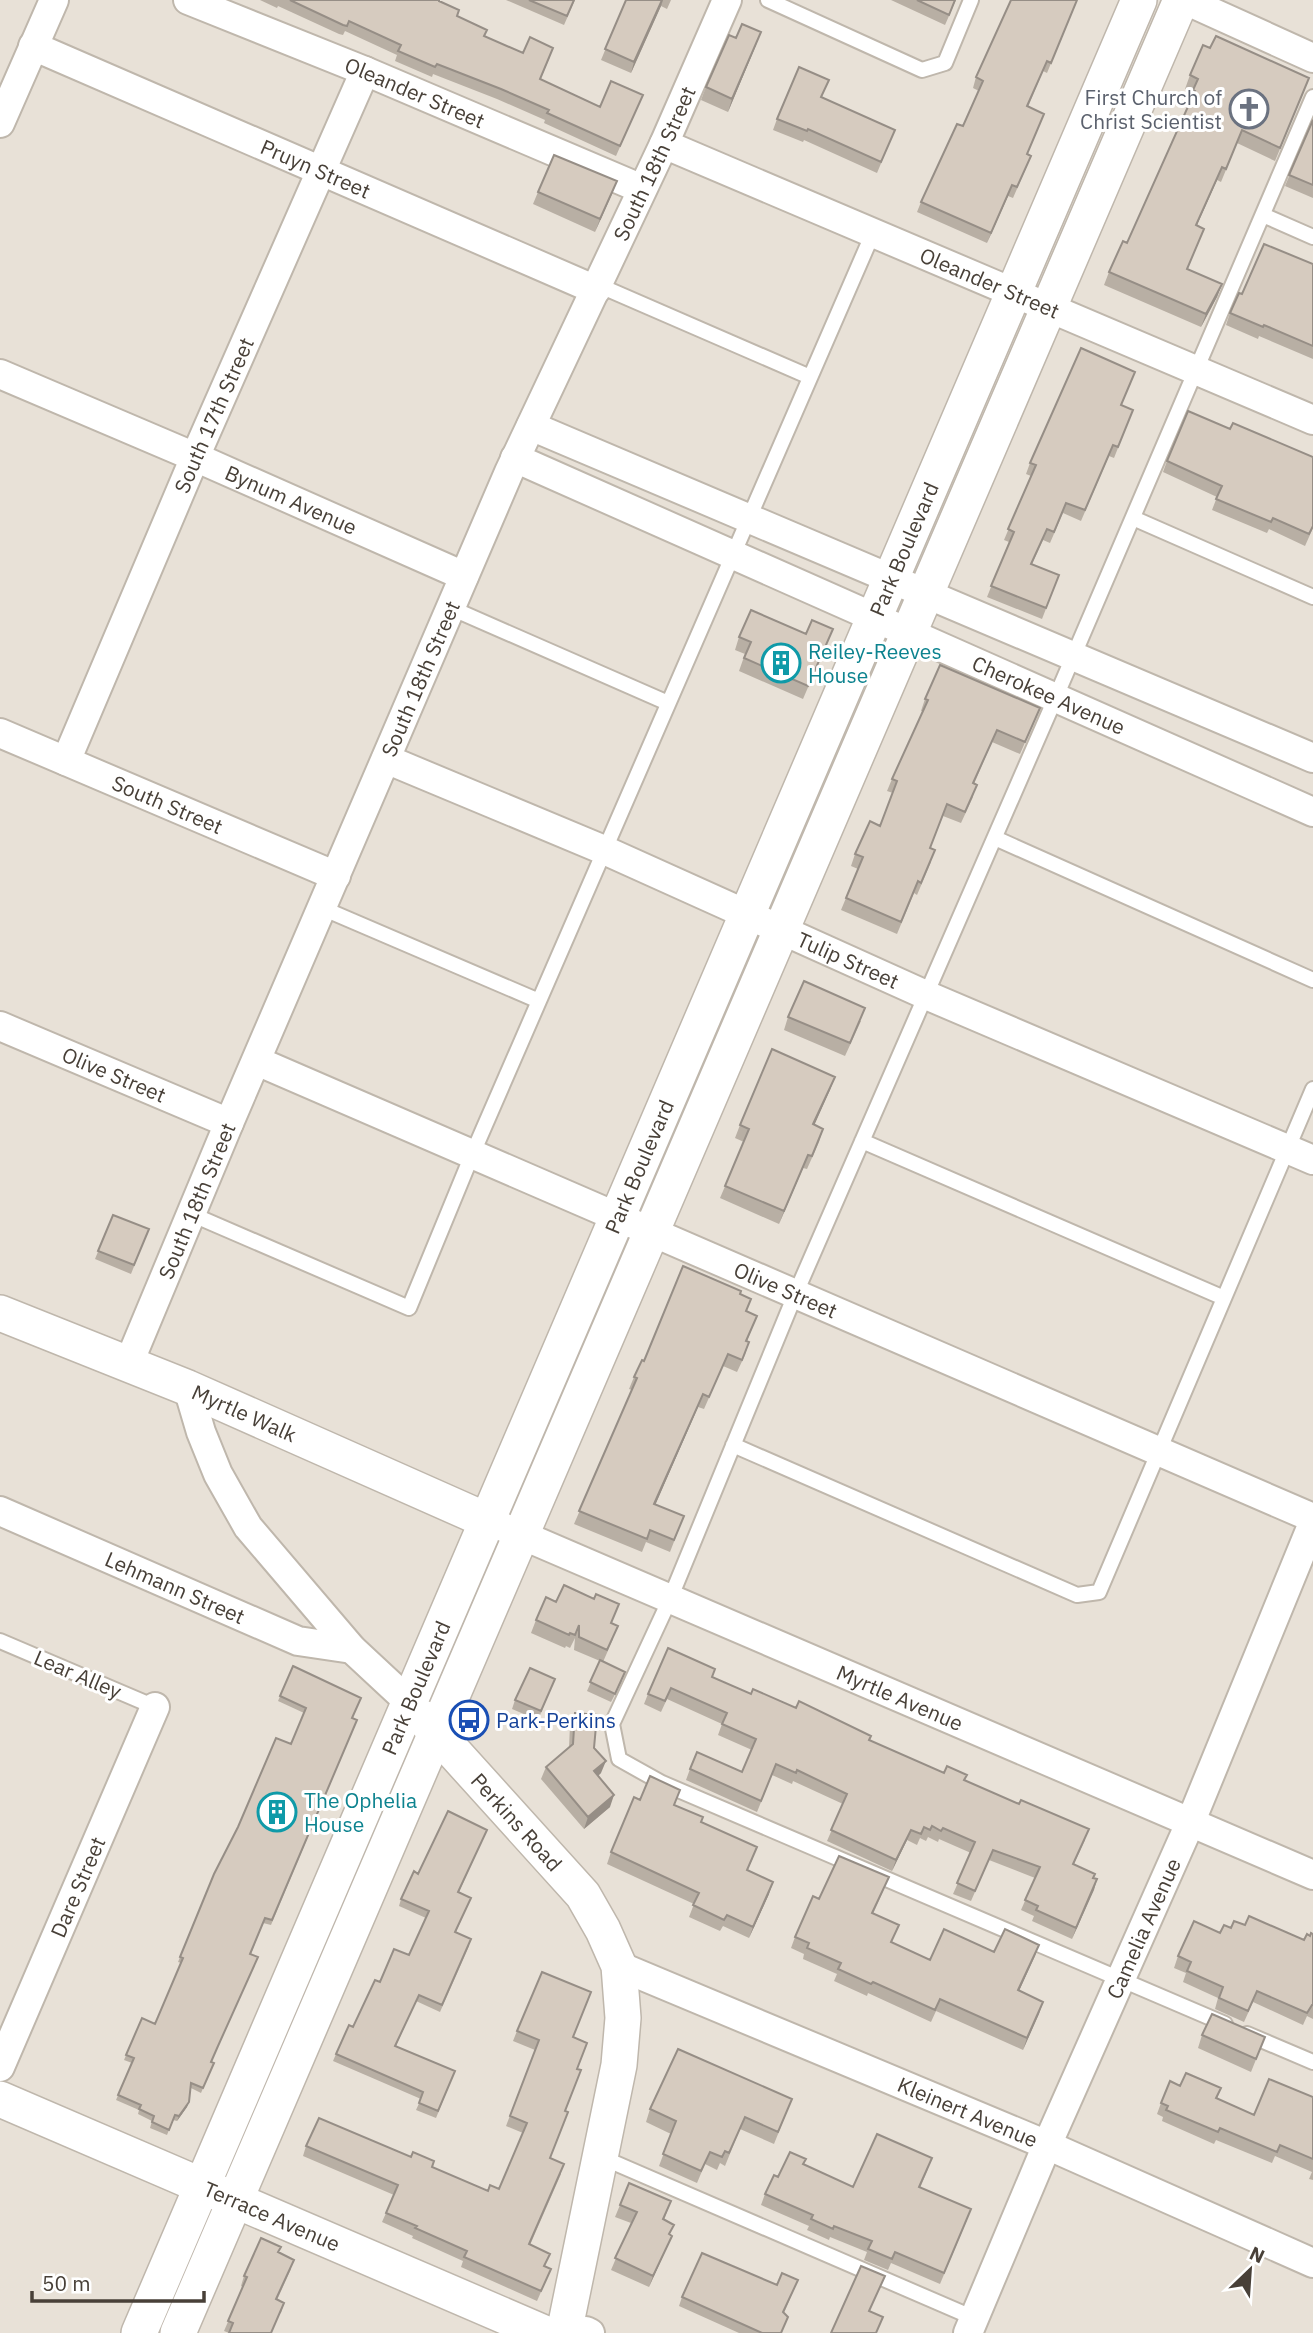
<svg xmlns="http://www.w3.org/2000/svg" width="1313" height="2333" font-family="'IBM Plex Sans',sans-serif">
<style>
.residential{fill:#e8e1d7}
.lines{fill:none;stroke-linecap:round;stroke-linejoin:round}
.service-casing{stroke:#bfb7ac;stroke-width:18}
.minor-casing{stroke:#bfb7ac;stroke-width:32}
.tertiary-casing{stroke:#bfb7ac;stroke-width:38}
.service{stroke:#fff;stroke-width:14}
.minor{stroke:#fff;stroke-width:28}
.tertiary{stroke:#fff;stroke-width:35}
.wall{fill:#b8afa4}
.shaded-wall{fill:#968e86}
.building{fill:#d6cbbf;stroke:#968e86;stroke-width:2}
.labels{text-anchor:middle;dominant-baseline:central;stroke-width:6;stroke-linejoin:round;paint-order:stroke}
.street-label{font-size:21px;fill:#484038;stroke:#fff}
.worship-label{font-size:21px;fill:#5b616d;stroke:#fff;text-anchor:end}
.culture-label{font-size:21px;fill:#0d838f;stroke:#fff;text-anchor:start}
.transit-label{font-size:21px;fill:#164399;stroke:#fff;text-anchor:start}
</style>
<rect width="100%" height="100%" fill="#f4f0e9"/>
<path class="residential" d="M0 0H1313V2333H0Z"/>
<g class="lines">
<defs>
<path id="service" d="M768 0 922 70 945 63 971 0
M1263 215 1313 237
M598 285 810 377
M1133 518 1313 597
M451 608 668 703
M995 838 1313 980
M322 908 539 1001
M862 1141 1224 1298
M191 1214 409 1308 472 1155 873 233
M733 1445 1077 1595 1099 1592 1313 1089
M0 1641 155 1707
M1225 2024 662 1783 619 1759 612 1724 670 1599 795 1295 1055 699 1313 97
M1247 2034 1313 2062
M601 2157 974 2318"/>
<g id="minor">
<path id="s1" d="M188 0 365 71 642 189"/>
<path d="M1185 0 1313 58"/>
<path id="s2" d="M33 46 596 290"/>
<path d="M0 123 54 0"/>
<path id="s3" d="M664 144 1313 420"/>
<path id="s4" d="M0 374 195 457 464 576"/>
<path d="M531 426 1313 758"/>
<path id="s5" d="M515 458 1313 812"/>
<path id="s6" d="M0 733 336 876"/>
<path id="s7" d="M386 759 604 850 926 995 1313 1160"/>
<path id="s8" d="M66 761 195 457 365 71"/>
<path id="s9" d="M0 1026 229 1123"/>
<path id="s10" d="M257 1061 1313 1518"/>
<path id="s11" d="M128 1365 229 1123 509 472 664 144 727 0"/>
<path d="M188 1388 201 1432 218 1474 248 1527 352 1649 409 1702"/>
<path id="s12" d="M0 1511 298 1641 352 1649"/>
<path id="s13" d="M503 1527 1313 1875"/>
<path id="s14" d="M619 1966 1047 2145 1313 2263"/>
<path id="s15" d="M0 2067 155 1707"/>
<path d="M581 2333 586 2331 590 2333"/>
<path id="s16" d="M968 2333 1047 2145 1191 1821 1313 1523"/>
</g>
<g id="tertiary">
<path id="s17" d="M0 1313 188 1388 488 1521"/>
<path id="s18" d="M423 1718 583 1895 603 1930 619 1966 623 2018 619 2065 564 2333"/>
<path id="s19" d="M0 2099 544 2333"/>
<path id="s20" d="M139 2333 1139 0"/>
<path d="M178 2333 1181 0"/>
</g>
</defs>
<use href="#service" class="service-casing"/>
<use href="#minor" class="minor-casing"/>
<use href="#tertiary" class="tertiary-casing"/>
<use href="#service" class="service"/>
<use href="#minor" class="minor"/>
<use href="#tertiary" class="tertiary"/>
</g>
<path class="wall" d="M260 0H439V1L457 16 485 36 523 53 550 57 540 80 600 107 643 95 616 156 544 123 545 120 497 99 433 74 432 77 395 61 397 55 345 31 343 35 339 34 278 6 277 8Z
M506 0H575L564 25Z
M626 0H671L667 9 661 6 631 73 601 60Z
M891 0H956L945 25Z
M1077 0 1047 73 1043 71 1028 107 1044 114 1027 154 1031 156 1027 166 1013 198 1008 196 987 243 917 212 921 202 963 126 979 91 973 88 976 77Z
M736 38 756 45 728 112 701 100 706 87Z
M1190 75 1304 91 1275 161 1237 143 1221 182 1217 180 1197 225 1204 229 1187 269 1222 284 1217 297 1201 327 1104 285 1109 272 1127 243 1190 103H1188L1192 92 1185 89Z
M822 97 895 130 877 173 804 140 803 142 773 130 777 119Z
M1313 120V198L1285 186Z
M617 181 595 232 533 204 538 192Z
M1313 264V359L1259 336 1258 339 1226 325 1230 313 1242 294Z
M1131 383 1121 405 1133 410 1114 458 1109 456 1081 521 1063 513 1050 543 1043 540 1032 564 1059 575 1042 619 987 597 1009 542 1004 540 1031 476 1026 474 1030 463Z
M1230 429 1313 457V528L1305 546 1269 529 1267 533 1212 510 1217 497 1163 472 1167 461Z
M833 629 803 699 739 671 745 654 735 650 739 637 806 634Z
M925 699 1040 708 1020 754 992 742 974 784 973 797 961 823 943 816 930 848 931 862 917 895 914 893 897 934 841 910 858 869 851 866 855 854 880 826 893 793 887 791 892 779 923 711H921Z
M788 1017 861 1021 845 1056 784 1030Z
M835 1077 814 1125 823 1129 819 1142 807 1169 803 1168 779 1224 720 1198 744 1142 735 1138 740 1125Z
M113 1215 149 1229 131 1274 95 1259Z
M740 1294 747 1311 757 1316 747 1341 749 1342 745 1355 737 1372 723 1366 704 1409 698 1407 655 1505 684 1516 670 1552 646 1542 642 1552 574 1524 632 1390 629 1389 634 1377 644 1361Z
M536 1620 611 1623 613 1639 603 1662 622 1681 611 1702 587 1691 600 1661 574 1650 575 1638 570 1648 566 1646 565 1648 531 1633Z
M293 1666 352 1718 355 1725 271 1925 263 1923 251 1954 256 1962 211 2062 214 2063 201 2093 191 2088 187 2107 177 2121 173 2120 167 2135 150 2128 152 2121 138 2114 139 2110 116 2100 132 2063 124 2060 142 2018 155 2024 181 1963 178 1962 214 1874 291 1744 304 1713 278 1701Z
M712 1678 751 1694 869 1740 944 1773 965 1780 1085 1840 1074 1864 1093 1878 1097 1879 1072 1939 1032 1921 1034 1916 1021 1910 1035 1878 989 1860 971 1901 953 1894 971 1853 939 1839 938 1842 928 1837 926 1841 920 1838 917 1845 907 1840 892 1871 827 1841 843 1804 793 1781 792 1784 772 1775 757 1812 686 1780 690 1769 742 1772 752 1750 718 1735 722 1724 667 1699 661 1712 644 1704 648 1694Z
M555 1679 538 1720 512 1709 515 1700Z
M575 1713 594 1748 601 1773 598 1776 610 1807 584 1829 541 1779 546 1767 569 1748 570 1725Z
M640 1800 674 1805 702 1822 753 1858 747 1871 769 1894 749 1938 723 1926 720 1931 689 1917 694 1904 607 1864 611 1852Z
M487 1830 459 1892 471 1898 456 1932 469 1946 440 2012 416 2001 396 2046 455 2071 436 2118 416 2110 421 2099 333 2061 336 2054 380 1982 409 1955 426 1918 399 1906 401 1899 418 1874Z
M884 1889 873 1914 892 1942 930 1960 1039 1945 1019 1991 1043 2002 1023 2050 936 2011 931 2022 868 1993 867 1996 834 1981 837 1974 803 1959 804 1954 791 1948 795 1937 819 1899Z
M1245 1925 1304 1940 1313 1934V2019L1307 2016 1303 2025 1253 2002 1244 2022 1215 2009 1218 1998 1183 1982 1186 1973 1174 1968 1178 1956 1231 1928Z
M517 2031 573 2037 577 2069 550 2158 561 2174 530 2245 545 2267 551 2269 537 2301 461 2267 463 2261 412 2238 413 2236 382 2222 394 2195 303 2156 306 2146 432 2167 488 2191 499 2189 523 2133 506 2126 535 2050 513 2041Z
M1202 2035 1265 2037 1251 2072 1198 2048Z
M1180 2086 1221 2088 1217 2099 1254 2115 1313 2097V2180L1309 2179 1312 2172 1275 2156 1272 2163 1216 2140 1214 2144 1162 2121 1163 2117 1157 2114 1161 2103Z
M792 2099 774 2144 740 2129 725 2166 720 2163 717 2170 705 2164 697 2183 659 2166 671 2134 646 2122 650 2109Z
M928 2169 920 2188 967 2220 940 2284 891 2263 888 2270 864 2260 867 2252 830 2237 829 2240 807 2230 809 2226 761 2205 765 2194 778 2177 853 2187Z
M671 2201 664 2220 670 2235 672 2236 649 2287 611 2270 631 2223 615 2217 620 2205Z
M279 2252 291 2269 277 2300 284 2303 281 2313 229 2333 224 2331 243 2287 241 2286 244 2276Z
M798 2280 784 2313 782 2333H739L679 2306 682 2297 777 2285Z"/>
<path class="shaded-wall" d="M663 0 661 6 631 73 634 62Z
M761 32 756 45 728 112 732 99Z
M1222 167 1217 180 1191 238 1196 225Z
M617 181 612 194 595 232 600 219Z
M1012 185 1008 196 987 243 991 233Z
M1222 284 1217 297 1201 327 1206 314Z
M835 1077 830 1090 809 1137 813 1124Z
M808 1155 803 1168 779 1224 784 1211Z
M703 1394 698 1407 650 1517 654 1504Z
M606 1761 601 1773 590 1783 594 1771Z
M614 1795 610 1807 584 1829 588 1817Z
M911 1830 907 1840 892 1871 896 1860Z
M1097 1879 1094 1890 1072 1939 1076 1928Z
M773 1882 769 1894 749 1938 753 1927Z
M1039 1945 1035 1956 1014 2002 1018 1990Z
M1043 2002 1039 2014 1023 2050 1027 2038Z
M189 2102 187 2107 177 2121 179 2116Z
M672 2236 667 2247 649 2287 653 2276Z"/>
<path class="building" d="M290 0H439V1L459 10 457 16 487 30 484 36 523 53 530 37 553 48 540 79 600 107 611 81 643 95 620 146 547 113 549 110 501 89 437 64 435 67 398 51 401 45 349 21 347 26 343 25Z
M529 0H574L567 16Z
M626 0H662L634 62 605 49Z
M917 0H955L949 15Z
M1011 0H1077L1051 63 1047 61 1027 106 1044 114 1027 154 1031 156 1017 187 1012 185 991 233 921 202 957 124 963 126 983 81 976 77Z
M742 24 761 32 732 99 706 87 729 35 736 38Z
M1216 36 1309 78 1280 148 1242 130 1226 169 1222 167 1196 225 1204 229 1187 269 1222 284 1206 314 1109 272 1123 241 1127 243 1195 91 1193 90 1198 79 1190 75 1203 45 1210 48Z
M799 67 829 80 821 97 895 130 881 162 808 129 807 131 777 119Z
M1313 120V185L1289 175Z
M554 155 617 181 600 219 538 192Z
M1264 244 1313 264V346L1264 325 1263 327 1230 313 1239 293 1242 294Z
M1081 348 1135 372 1121 405 1133 410 1118 447 1113 445 1085 510 1066 503 1054 532 1047 529 1031 564 1059 575 1046 608 991 586 1014 532 1008 529 1036 465 1030 463Z
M1188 411 1230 429 1233 423 1313 457V526L1309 534 1273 518 1271 522 1216 499 1222 486 1167 461Z
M751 610 806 634 812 620 833 629 808 686 744 658 751 642 739 637Z
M940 665 1040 708 1025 742 997 730 973 783 977 785 965 812 947 804 930 848 935 850 921 883 918 881 901 922 846 898 863 857 855 854 870 821 880 826 897 781 892 779 928 700 925 699Z
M804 981 865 1008 850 1043 788 1017Z
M772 1049 835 1077 813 1124 823 1129 812 1156 808 1155 784 1211 725 1186 749 1129 740 1125Z
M113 1215 149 1229 134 1265 98 1251Z
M683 1266 741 1291 740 1294 751 1299 746 1311 757 1316 746 1341 749 1342 742 1360 728 1354 709 1397 703 1394 654 1504 684 1516 674 1540 650 1530 647 1539 579 1511 637 1378 634 1377 642 1360 644 1361Z
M564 1585 594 1599 596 1594 619 1604 611 1623 618 1626 607 1650 579 1637V1625L575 1635 570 1633 569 1635 536 1620 546 1597 556 1602Z
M668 1648 715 1669 712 1677 751 1694 753 1689 796 1708 799 1701 871 1736 869 1740 944 1773 947 1766 967 1775 964 1780 1019 1804 1021 1800 1089 1829 1073 1864 1095 1874 1093 1878 1097 1879 1076 1928 1036 1910 1038 1906 1025 1900 1040 1867 993 1850 975 1891 957 1883 975 1842 943 1828 941 1831 932 1826 930 1830 924 1827 921 1834 911 1830 896 1860 831 1830 847 1794 797 1770 796 1773 776 1764 761 1801 690 1769 697 1752 742 1772 756 1739 722 1724 727 1713 671 1688 665 1701 648 1694Z
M600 1660 625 1672 615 1694 590 1682Z
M293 1666 361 1698 352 1718 357 1720 272 1920 265 1918 250 1954 258 1957 218 2046 211 2062 214 2063 203 2088 191 2083 189 2102 179 2116 175 2115 169 2130 152 2122 154 2116 139 2109 141 2105 118 2095 134 2058 126 2055 142 2018 155 2024 183 1958 180 1957 214 1874 238 1827 276 1738 291 1744 306 1708 280 1696Z
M530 1668 555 1679 541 1711 515 1700Z
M575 1713 597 1715 594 1748 606 1761 594 1771 614 1795 588 1817 546 1767 573 1744Z
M650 1776 680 1790 674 1805 703 1817 701 1822 757 1847 747 1870 773 1882 753 1927 727 1915 724 1920 693 1905 699 1893 611 1852 634 1797 640 1800Z
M448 1811 487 1830 458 1892 471 1898 455 1932 471 1939 442 2005 419 1995 395 2046 455 2071 438 2111 419 2103 423 2092 336 2054 349 2025 353 2027 375 1980 380 1982 394 1949 409 1955 429 1911 401 1899 414 1871 418 1874Z
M839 1856 889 1877 872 1913 899 1925 891 1942 930 1960 944 1929 994 1952 1005 1929 1039 1945 1018 1990 1043 2002 1027 2038 940 1999 935 2010 873 1982 871 1984 838 1969 841 1963 807 1948 809 1943 795 1937 813 1896 819 1899Z
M1249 1916 1304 1940 1307 1934 1310 1936 1311 1933 1313 1934V2005H1312L1307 2013 1257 1991 1248 2011 1219 1998 1223 1987 1187 1971 1191 1962 1178 1956 1194 1921 1220 1933 1224 1925 1231 1928 1234 1921 1245 1925Z
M542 1972 591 1992 573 2037 587 2043 577 2069 581 2070 565 2111 568 2112 550 2158 564 2164 529 2244 550 2254 544 2266 551 2269 541 2291 464 2257 467 2251 415 2228 417 2226 386 2213 398 2185 306 2146 319 2118 411 2157 413 2152 434 2161 432 2167 488 2191 490 2185 499 2189 527 2123 510 2116 539 2040 517 2031Z
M1212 2014 1265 2037 1256 2059 1202 2035Z
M678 2049 792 2099 778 2132 745 2117 729 2153 725 2151 722 2157 710 2152 701 2171 663 2154 676 2121 650 2109Z
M1186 2073 1221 2088 1216 2098 1254 2115 1269 2079 1313 2097V2159L1280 2145 1277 2152 1220 2128 1218 2132 1166 2110 1168 2106 1161 2103 1170 2081 1180 2086Z
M877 2134 932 2158 919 2187 971 2209 944 2273 895 2252 892 2259 868 2249 872 2241 834 2226 833 2229 811 2219 813 2215 765 2194 774 2175 778 2177 790 2152 806 2159 803 2164 853 2187Z
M629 2183 671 2201 663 2219 674 2225 669 2234 672 2236 653 2276 615 2258 637 2212 620 2205Z
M261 2238 281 2247 278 2252 294 2260 276 2299 284 2303 271 2333H229L233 2323 228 2321 247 2277 244 2276Z
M702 2253 777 2285 782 2273 798 2280 783 2312 788 2317 781 2333H762L682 2297Z
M861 2266 885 2276 869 2311 883 2317 876 2333H831Z"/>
<defs>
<symbol id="church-ring" viewBox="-11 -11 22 22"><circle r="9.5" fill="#fff" stroke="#6b7280" stroke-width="1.5"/><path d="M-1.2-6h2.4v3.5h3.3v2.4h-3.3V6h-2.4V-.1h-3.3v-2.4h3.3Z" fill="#6b7280"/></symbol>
<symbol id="building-ring" viewBox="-11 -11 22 22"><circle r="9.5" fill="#fff" stroke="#0f9aa8" stroke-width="1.5"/><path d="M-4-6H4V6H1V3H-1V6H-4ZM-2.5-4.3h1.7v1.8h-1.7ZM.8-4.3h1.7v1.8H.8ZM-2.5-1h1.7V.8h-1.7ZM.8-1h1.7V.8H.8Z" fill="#0f9aa8"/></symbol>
<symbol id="bus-ring" viewBox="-11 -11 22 22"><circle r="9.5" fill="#fff" stroke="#1a4fb4" stroke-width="1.5"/><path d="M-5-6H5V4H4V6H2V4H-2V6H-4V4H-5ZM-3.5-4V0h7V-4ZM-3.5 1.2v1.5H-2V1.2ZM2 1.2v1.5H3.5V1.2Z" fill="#1a4fb4"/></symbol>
</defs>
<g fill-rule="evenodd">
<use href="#church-ring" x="1227" y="87" width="44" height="44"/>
<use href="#building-ring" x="759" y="641" width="44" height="44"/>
<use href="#bus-ring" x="447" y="1698" width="44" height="44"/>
<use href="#building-ring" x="255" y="1790" width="44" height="44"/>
</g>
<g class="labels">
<g class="street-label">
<text stroke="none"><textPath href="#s1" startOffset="245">Oleander Street</textPath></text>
<text stroke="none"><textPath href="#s11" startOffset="1312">South 18th Street</textPath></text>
<text stroke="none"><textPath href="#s2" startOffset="308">Pruyn Street</textPath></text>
<text stroke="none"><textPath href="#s3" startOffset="354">Oleander Street</textPath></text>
<text stroke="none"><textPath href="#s8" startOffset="376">South 17th Street</textPath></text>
<text stroke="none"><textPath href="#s4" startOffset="317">Bynum Avenue</textPath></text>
<text stroke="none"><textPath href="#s20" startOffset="1941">Park Boulevard</textPath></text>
<text stroke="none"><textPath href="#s11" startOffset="746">South 18th Street</textPath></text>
<text stroke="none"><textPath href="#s5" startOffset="584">Cherokee Avenue</textPath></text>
<text stroke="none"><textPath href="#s6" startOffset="182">South Street</textPath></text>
<text stroke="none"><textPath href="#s7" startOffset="504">Tulip Street</textPath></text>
<text stroke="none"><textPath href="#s9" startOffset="124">Olive Street</textPath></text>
<text stroke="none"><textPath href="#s20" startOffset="1269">Park Boulevard</textPath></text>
<text stroke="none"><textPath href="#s11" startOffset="178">South 18th Street</textPath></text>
<text stroke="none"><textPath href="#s10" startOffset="576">Olive Street</textPath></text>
<text stroke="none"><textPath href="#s17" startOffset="264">Myrtle Walk</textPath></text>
<text stroke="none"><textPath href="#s12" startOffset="191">Lehmann Street</textPath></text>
<text transform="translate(78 1674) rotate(23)">Lear Alley</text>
<text stroke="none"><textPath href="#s20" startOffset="702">Park Boulevard</textPath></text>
<text stroke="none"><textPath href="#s13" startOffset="432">Myrtle Avenue</textPath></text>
<text stroke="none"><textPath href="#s18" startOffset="140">Perkins Road</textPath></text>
<text stroke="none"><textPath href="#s15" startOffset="196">Dare Street</textPath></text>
<text stroke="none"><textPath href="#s16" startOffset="441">Camelia Avenue</textPath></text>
<text stroke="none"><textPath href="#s14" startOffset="378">Kleinert Avenue</textPath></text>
<text stroke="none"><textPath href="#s19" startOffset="296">Terrace Avenue</textPath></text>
</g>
<g class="worship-label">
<text x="1222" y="97">First Church of<tspan x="1222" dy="24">Christ Scientist</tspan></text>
</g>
<g class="culture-label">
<text x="808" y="651">Reiley-Reeves<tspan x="808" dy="24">House</tspan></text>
<text x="304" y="1800">The Ophelia<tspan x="304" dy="24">House</tspan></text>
</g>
<g class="transit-label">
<text x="496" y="1720">Park-Perkins</text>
</g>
</g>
<g transform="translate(1250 2270) rotate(25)" stroke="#ffffff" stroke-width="5" paint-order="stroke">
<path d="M0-5L12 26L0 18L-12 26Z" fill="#484038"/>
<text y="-10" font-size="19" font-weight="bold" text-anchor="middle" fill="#484038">N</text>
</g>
<path d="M32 2291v10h172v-10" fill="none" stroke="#484038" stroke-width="3.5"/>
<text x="42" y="2291" font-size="21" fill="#484038" stroke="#ffffff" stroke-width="5" paint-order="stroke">50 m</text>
</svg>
